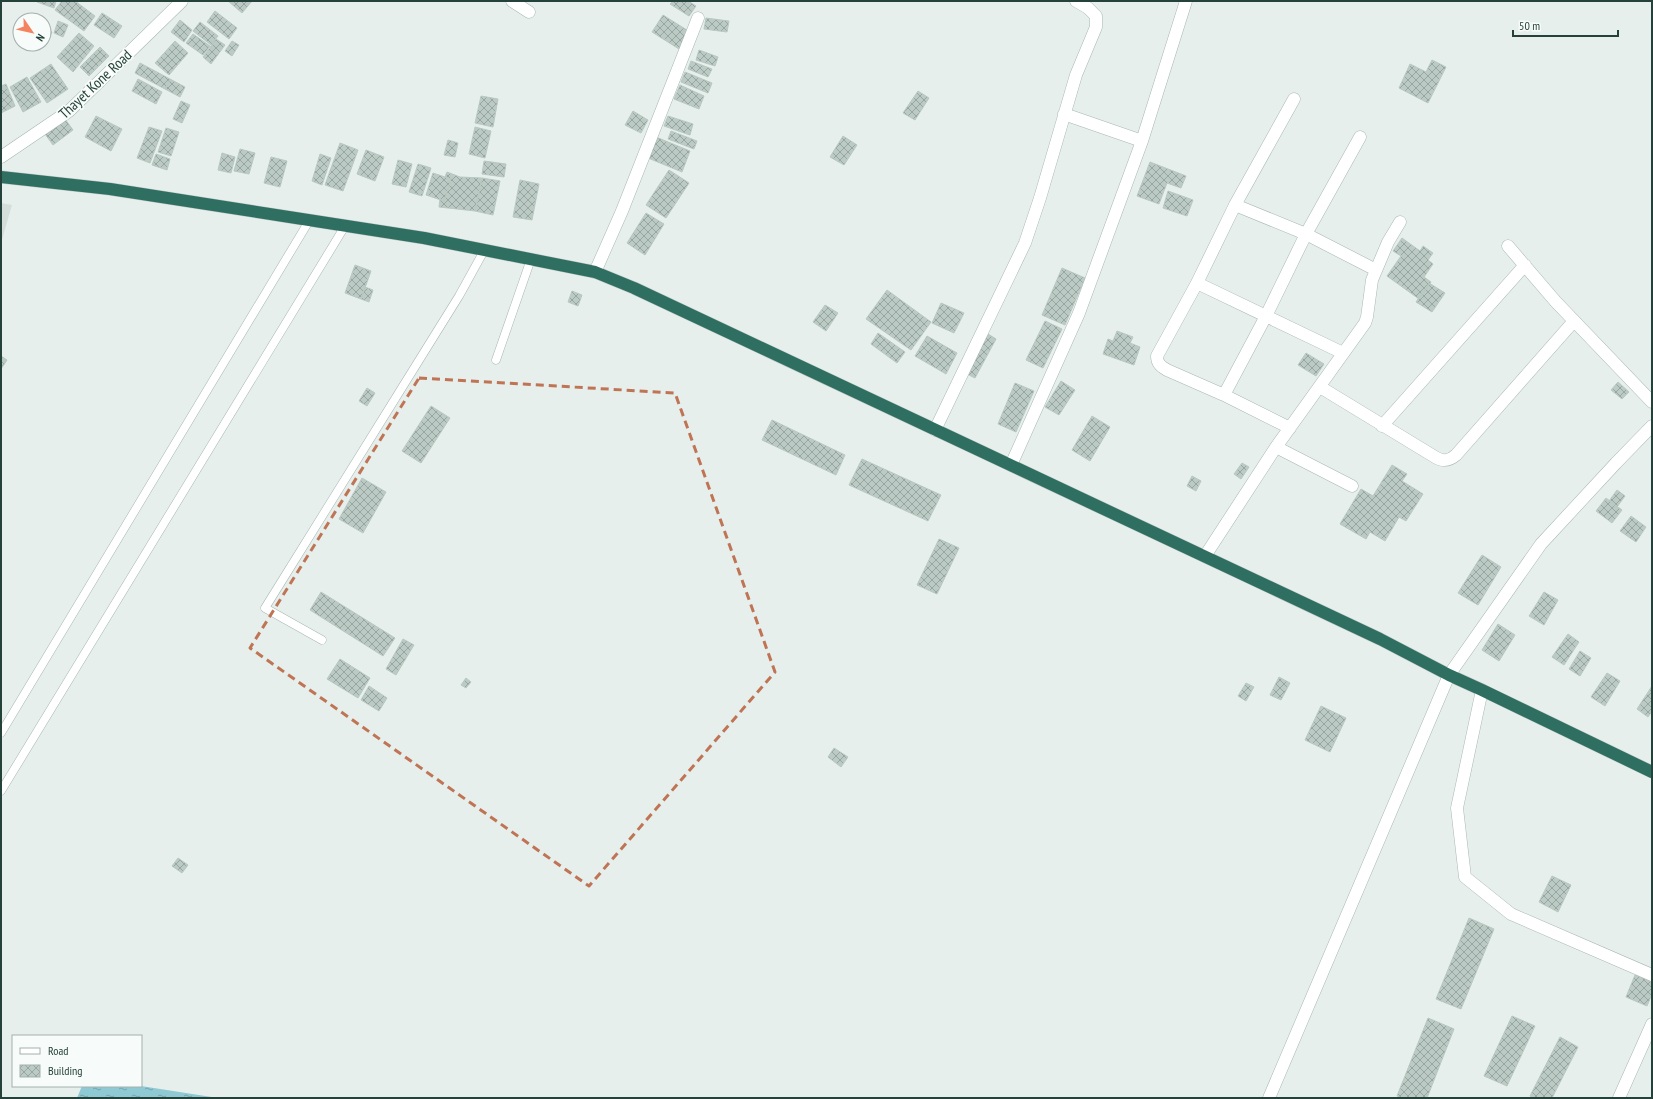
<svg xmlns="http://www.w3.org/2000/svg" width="1653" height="1099" font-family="'PT Sans Narrow',sans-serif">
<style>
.built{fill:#d4dfda}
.water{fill:url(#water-ripples)}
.building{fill:url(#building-cross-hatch);stroke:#b8c9c2}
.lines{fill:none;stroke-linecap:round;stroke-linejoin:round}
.lane-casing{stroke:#a8b8b2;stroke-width:9}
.street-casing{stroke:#a8b8b2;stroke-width:13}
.highway-casing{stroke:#c2cac8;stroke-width:13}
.lane{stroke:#fff;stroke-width:8}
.street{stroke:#fff;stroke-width:12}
.highway{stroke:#2f6f62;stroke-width:12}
.marked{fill:none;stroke:#c07456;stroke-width:3;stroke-dasharray:8 5;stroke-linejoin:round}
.labels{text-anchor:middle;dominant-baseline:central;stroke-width:3.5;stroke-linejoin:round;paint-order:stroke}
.street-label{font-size:15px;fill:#24423a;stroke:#f7fbf9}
</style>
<defs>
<pattern id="water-ripples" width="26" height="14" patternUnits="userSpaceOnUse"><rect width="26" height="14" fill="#8ec9d4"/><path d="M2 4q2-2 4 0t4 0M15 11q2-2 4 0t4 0" fill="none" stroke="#74a5ad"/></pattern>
<pattern id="building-cross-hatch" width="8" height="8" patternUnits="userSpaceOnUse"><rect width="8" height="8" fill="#bbcac4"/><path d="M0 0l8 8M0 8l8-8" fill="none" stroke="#98a6a0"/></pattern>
</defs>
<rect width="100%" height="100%" fill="#e6efeb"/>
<path class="built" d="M1 203 12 205 1 243Z"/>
<path class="water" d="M82 1086H141L218 1098H77Z"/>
<path class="building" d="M38 1H56L54 8 37 2Z
M62 1H75L95 16 84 31 55 10Z
M228 1H252L242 13Z
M673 1H688L696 6 689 16 670 4Z
M215 11 237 28 229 39 207 22Z
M102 13 122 26 114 38 94 25Z
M663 15 690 32 679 49 652 32Z
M706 18 729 21 727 32 704 29Z
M180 20 192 30 184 42 171 32Z
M58 21 68 25 63 37 54 33Z
M200 22 218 36 211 45 193 31Z
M44 28 52 32 47 42 44 41Z
M79 33 94 46 73 72 57 57Z
M193 34 210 46 203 55 186 43Z
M216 39 225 45 211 64 203 57Z
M175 41 188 53 169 75 155 63Z
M232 41 239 45 232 56 225 51Z
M100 47 109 56 89 76 80 67Z
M699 50 718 57 715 66 696 60Z
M1432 60 1446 67 1428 103 1399 88 1410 64 1426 72Z
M691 61 712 69 708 77 688 69Z
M140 63 170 79 165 89 135 73Z
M51 64 68 89 47 103 30 78Z
M685 72 712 83 708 93 681 82Z
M27 77 41 102 23 112 10 87Z
M138 79 162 92 156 104 132 91Z
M170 79 185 87 180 97 165 89Z
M6 84 15 106 1 113V86Z
M680 85 704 96 699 109 674 99Z
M918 91 929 98 915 120 903 113Z
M481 96 498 99 493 127 475 123Z
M181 101 190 105 182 123 173 119Z
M633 111 648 120 641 133 625 125Z
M96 116 122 129 111 151 85 137Z
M668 116 693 124 690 135 664 126Z
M65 119 73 130 53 145 45 134Z
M149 127 162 131 150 163 137 158Z
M475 127 491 131 485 158 469 154Z
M166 128 179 132 171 156 158 152Z
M671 131 697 141 694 149 668 139Z
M843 136 857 145 844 165 830 157Z
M656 137 690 151 682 172 648 158Z
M448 140 458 143 455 157 444 155Z
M340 143 358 150 343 191 325 185Z
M240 149 255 153 249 174 234 171Z
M366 150 384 157 375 181 357 174Z
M222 153 235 157 231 173 218 170Z
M156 154 170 159 167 170 152 165Z
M320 154 331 158 322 185 312 181Z
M271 157 287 161 280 187 264 183Z
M398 160 412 164 406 187 392 184Z
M484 161 506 164 504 177 482 174Z
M1150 162 1186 176 1181 188 1167 183 1159 204 1137 196Z
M418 164 431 168 422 196 409 192Z
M669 170 689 183 666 218 646 205Z
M447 172 460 177 482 178 475 211 439 207 440 199 444 201 451 179 445 177Z
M433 173 451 179 444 201 426 195Z
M482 178 500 181 493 215 475 211Z
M520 180 539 184 532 220 513 217Z
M1168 191 1193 200 1187 216 1163 208Z
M646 213 664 224 645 255 627 243Z
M1402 238 1420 251 1423 246 1433 253 1428 260 1433 264 1424 277 1431 282 1419 299 1387 276 1401 256 1393 251Z
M355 265 371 271 361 299 345 293Z
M1062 268 1085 278 1065 325 1042 315Z
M1429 283 1445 293 1432 312 1416 302Z
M365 287 373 290 369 302 361 299Z
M887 290 931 322 911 350 866 319Z
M572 291 582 295 578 306 568 302Z
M941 303 964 313 954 333 932 323Z
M825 305 838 313 826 331 813 322Z
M1045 321 1062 329 1043 368 1026 360Z
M1117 331 1133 337 1130 343 1140 347 1134 365 1103 354 1108 339 1113 341Z
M878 333 905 352 897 363 871 344Z
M988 334 996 339 975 378 967 374Z
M927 336 957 353 946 374 915 356Z
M1306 353 1324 364 1316 376 1298 365Z
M1 356 7 360 1 369Z
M1061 381 1075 390 1059 415 1045 407Z
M1618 382 1629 392 1622 399 1611 390Z
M1015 383 1034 391 1016 432 998 424Z
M367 388 375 393 367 406 359 401Z
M431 406 450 418 421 463 402 451Z
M1092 416 1110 427 1090 461 1072 450Z
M772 420 845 455 836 475 762 440Z
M862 459 941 495 928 521 849 485Z
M1242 463 1249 467 1241 479 1234 474Z
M1392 465 1407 474 1402 481 1423 494 1406 521 1399 517 1385 541 1370 532 1366 539 1340 524 1361 489 1373 496Z
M1192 476 1201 481 1196 491 1187 486Z
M362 478 386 492 363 533 339 519Z
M1617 490 1625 496 1617 507 1609 501Z
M1606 498 1622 510 1612 523 1596 511Z
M1631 516 1646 527 1636 542 1620 531Z
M939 539 959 548 937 594 917 585Z
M1482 555 1501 567 1478 605 1458 593Z
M321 592 395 638 383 656 310 610Z
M1544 592 1558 600 1544 625 1529 616Z
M1498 624 1515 635 1499 661 1482 650Z
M1568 634 1579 642 1564 665 1552 657Z
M403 639 414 645 396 675 386 669Z
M1580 651 1591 658 1580 676 1569 669Z
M340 659 370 678 358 698 327 679Z
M1607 673 1620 681 1605 706 1591 697Z
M1279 677 1290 683 1281 700 1270 695Z
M466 678 471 682 466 688 461 685Z
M1246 683 1254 687 1246 701 1238 696Z
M369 686 387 698 379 711 361 700Z
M1652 686V711L1648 717 1637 709Z
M1321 706 1346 718 1330 752 1305 740Z
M834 748 848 757 841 767 828 757Z
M178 858 188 865 182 873 172 866Z
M1552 876 1571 885 1558 912 1539 902Z
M1469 918 1494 929 1461 1009 1436 999Z
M1635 975 1652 982V994L1647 1006 1626 997Z
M1512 1016 1535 1026 1507 1086 1484 1076Z
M1428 1018 1454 1029 1427 1098H1402L1397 1096Z
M1560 1037 1578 1047 1552 1098H1533L1530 1096Z"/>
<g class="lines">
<defs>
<path id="lane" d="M496 360 531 259
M322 640 265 608 459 296 485 249
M1 733 309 221
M1 791 345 226"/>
<path id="street" d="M512 1 529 12
M1064 114 1142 141
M1 157 69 111 182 1
M1235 205 1306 234 1376 270
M1508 246 1556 302 1652 402
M595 272 622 211 698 18
M1197 283 1343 353
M1320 387 1435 457C1443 462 1449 461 1456 455L1574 321
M1224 395 1266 316 1306 234 1360 137
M1382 426 1525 265
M1290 428 1224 395 1167 370C1160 366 1157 363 1157 356L1197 283 1235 205 1294 99
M935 430 1025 243 1040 198 1076 75 1096 27V16L1088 8 1076 1
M1276 447 1352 486
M1011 465 1079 313 1142 141 1186 1
M1205 556 1276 447 1365 323 1367 317 1372 280 1388 242 1400 222
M1482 690 1457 808 1465 877 1511 914 1652 975
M1269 1098 1449 675 1541 544 1616 463 1652 426
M1619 1098 1652 1024"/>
<path id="highway" d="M1 177 110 189 424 238 595 272 634 288 1380 639 1449 675 1482 690 1652 772"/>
</defs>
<use href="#lane" class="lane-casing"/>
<use href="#street" class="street-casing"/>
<use href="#highway" class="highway-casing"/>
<use href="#lane" class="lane"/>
<use href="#street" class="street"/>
<use href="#highway" class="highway"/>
</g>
<path class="marked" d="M419 378 675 393 775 672 589 886 250 648Z"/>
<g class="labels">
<g class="street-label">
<text transform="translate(95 84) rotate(-43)">Thayet Kone Road</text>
</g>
</g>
<rect width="1653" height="1099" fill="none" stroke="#24423a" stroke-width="4"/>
<rect x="12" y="1035" width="130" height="52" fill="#f7fbf9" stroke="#a3b1ad"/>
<rect x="20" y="1048" width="20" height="6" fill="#ffffff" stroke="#a3b1ad"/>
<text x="48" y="1055" font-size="12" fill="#24423a">Road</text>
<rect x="20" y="1065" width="20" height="12" fill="url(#building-cross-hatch)" stroke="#a3b1ad"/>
<text x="48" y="1075" font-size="12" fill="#24423a">Building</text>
<g transform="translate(32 32) rotate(124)"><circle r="19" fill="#f7fbf9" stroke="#a3b1ad"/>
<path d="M0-3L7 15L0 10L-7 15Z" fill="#f4845f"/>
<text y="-6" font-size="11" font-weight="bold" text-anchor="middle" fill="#24423a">N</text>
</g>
<path d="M1513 30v6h105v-6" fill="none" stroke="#24423a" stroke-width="2"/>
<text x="1519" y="30" font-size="12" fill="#24423a" stroke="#f7fbf9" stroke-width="3" paint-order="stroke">50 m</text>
</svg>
